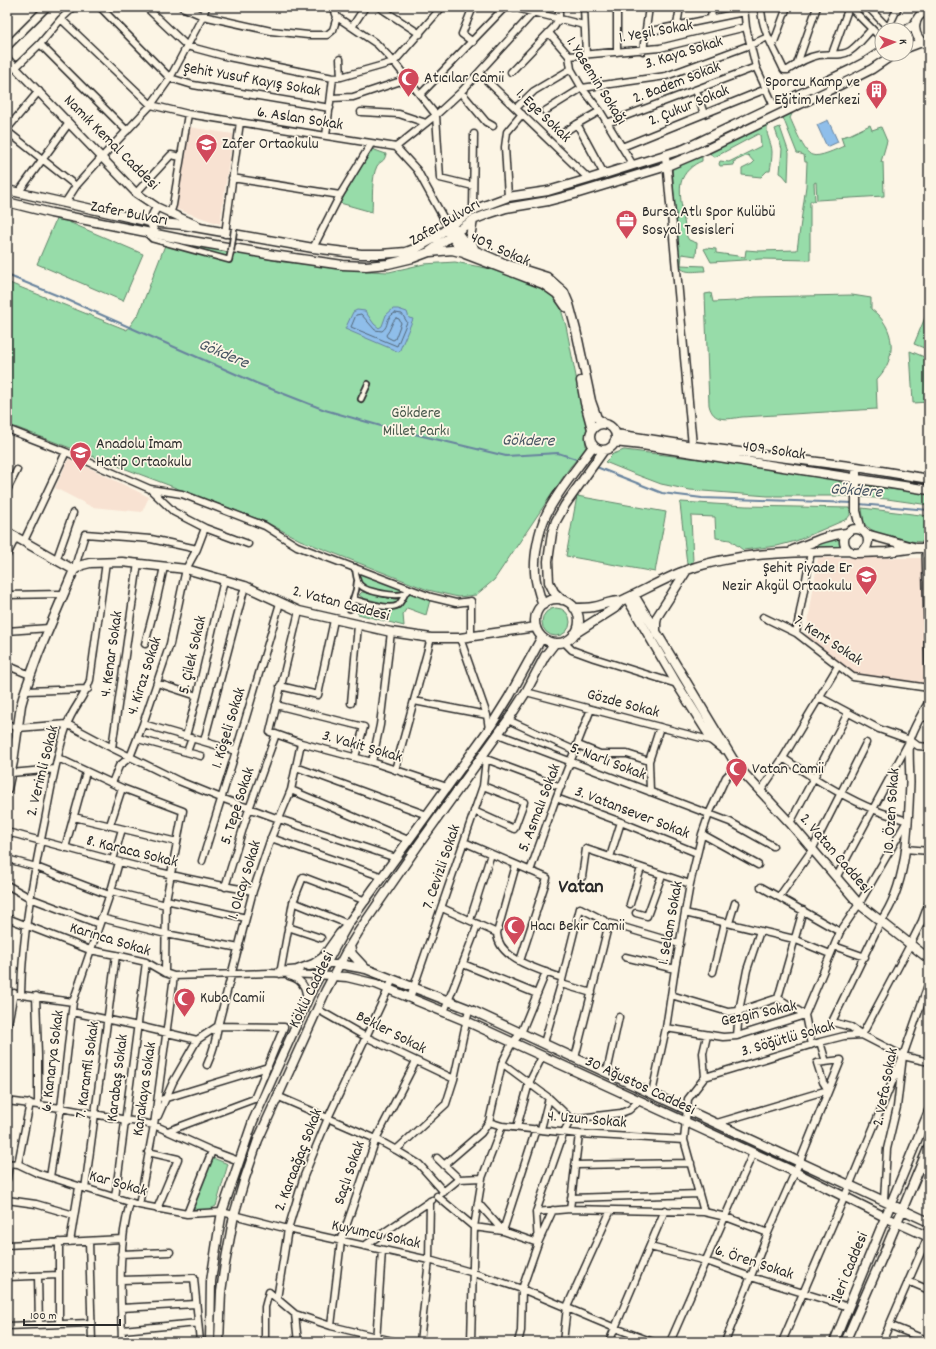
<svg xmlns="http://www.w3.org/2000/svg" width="936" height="1349" font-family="Dekko,sans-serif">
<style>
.built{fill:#f8e2d2}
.green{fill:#97dca9;stroke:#61846a}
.water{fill:#8fbeea;stroke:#67839e}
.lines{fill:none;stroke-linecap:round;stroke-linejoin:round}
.shore{stroke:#536677;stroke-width:1}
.stream{stroke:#67839e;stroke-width:2}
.pedestrian-casing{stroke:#2b2b2b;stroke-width:8}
.minor-casing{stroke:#2b2b2b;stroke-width:9}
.tertiary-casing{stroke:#2b2b2b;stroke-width:10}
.secondary-casing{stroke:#2b2b2b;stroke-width:11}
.pedestrian{stroke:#fcf5e5;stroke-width:4.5}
.minor{stroke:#fcf5e5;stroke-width:6}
.tertiary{stroke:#fcf5e5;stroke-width:7}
.secondary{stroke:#fcf5e5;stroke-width:8}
.pedestrian-bridge-casing{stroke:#2b2b2b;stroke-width:8;stroke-linecap:butt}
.pedestrian-bridge{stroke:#fcf5e5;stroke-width:4.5}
.labels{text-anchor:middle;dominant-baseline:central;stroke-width:3.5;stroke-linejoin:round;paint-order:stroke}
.street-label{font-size:16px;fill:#2b2b2b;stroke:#fcf5e5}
.poi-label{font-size:16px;fill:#2b2b2b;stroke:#fcf5e5;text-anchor:start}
.park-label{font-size:16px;fill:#46574a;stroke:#fcf5e5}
.water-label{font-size:17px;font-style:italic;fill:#495764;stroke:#fcf5e5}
.district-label{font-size:20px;font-weight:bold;fill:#2b2b2b;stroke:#fcf5e5}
</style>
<rect width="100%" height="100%" fill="#fcf5e5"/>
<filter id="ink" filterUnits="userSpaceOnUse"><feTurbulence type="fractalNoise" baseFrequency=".025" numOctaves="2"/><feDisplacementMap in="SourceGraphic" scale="8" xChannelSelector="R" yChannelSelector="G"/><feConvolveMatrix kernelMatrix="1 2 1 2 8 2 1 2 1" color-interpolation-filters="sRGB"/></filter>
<g filter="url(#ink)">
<path class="built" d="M189 127 233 134 220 224 176 209Z
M69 458 149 497 142 512 92 507 55 488Z
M818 558H922L924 683 852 673 806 635Z"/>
<path class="green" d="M793 112 790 118C794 126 804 153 812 155 819 158 837 149 844 146L841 137 849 135 870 125 872 130 881 127 887 141 881 162H883L884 196 817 200 816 182 814 183 815 201H810V260L761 259 711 262 704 249 706 248 716 249V253L745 257 746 250 759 251 797 250 806 186 807 162H805L804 155 797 153 782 115Z
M768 124C764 134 772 142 772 152 772 158 771 165 770 171H767L761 177 742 175V169L752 164 754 162 748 155 733 162 734 165 720 166 719 164 720 161 729 162 761 146 760 135 758 134 715 157 712 156 709 151Z
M780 127 789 153 788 181 783 175 780 173 782 149 775 129Z
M372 149 386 154C384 163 381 160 377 166 371 178 373 199 372 212L340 203Z
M701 154 702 156V161C693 164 683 173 681 183 678 194 685 225 687 237L689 240 697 243 696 256 682 254 681 265 704 266 705 271C694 271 682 275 678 263L672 165Z
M57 217 143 254 123 301 37 264Z
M167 240 284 262 370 271 389 272 424 264 455 262 496 270 523 280 544 289 554 298 560 306 566 326 584 417C589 429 585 437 586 449L570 467 494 580 476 595 458 597 428 590 300 540 266 522 7 424V282L127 330 139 313Z
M711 293 713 302 735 301 755 297 852 295 871 298V309C896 327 898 359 876 380L877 409 742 417C728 419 713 423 709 405L705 294Z
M929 308V350L914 344Z
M910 351 929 359V402L913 403Z
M624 450 806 472 837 480 845 485 850 491V496H768L690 490 661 484 632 473 605 462 613 454Z
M866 486 929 494V505L887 499 862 497V490Z
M577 496 666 512 655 572 566 556Z
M681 502 746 506 850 508V515L847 519 796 541 777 546 743 550 730 540 716 538 715 517 691 516 693 562 687 564 680 504Z
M862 508 929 516V542C907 542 881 539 864 524Z
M841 536V545L843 547 810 548Z
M358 569 406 589C399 595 369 591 363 585 359 581 358 574 358 569Z
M362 592 398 600V602L392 605 363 598 359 595Z
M411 592 430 600 426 615 407 608 403 614 404 626 358 614 356 607 357 605C368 606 393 614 400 606 405 601 404 594 411 592Z
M542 622a14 14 0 1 1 28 0a14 14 0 1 1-28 0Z
M213 1158 228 1164 216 1206 208 1210H197L194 1208 193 1204Z"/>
<path class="water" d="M828 120 838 142 827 147 817 125Z
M393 309H398L407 312 409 318 413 319 399 352 345 329 353 312 357 310 365 311 374 324 379 328 382 326 386 315Z"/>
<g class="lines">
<path class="shore" d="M395 313 402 314 407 322 397 346 351 327 356 315 361 314 375 330 382 331C390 326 384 318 395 313Z
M396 318 399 319 401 323 395 339 393 340 387 337 386 335C391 330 391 322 396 318Z"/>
<path class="stream" d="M7 275 61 297 256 383 325 410 381 426 506 456 558 453 579 460
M594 466 662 493 702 498 854 503
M859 504 929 510"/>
<defs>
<path id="pedestrian" d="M145 232 152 239 229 260 231 251
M361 399 368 384
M355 567C356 573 356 581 360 585 366 592 398 598 405 593 407 592 408 590 409 589
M353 599C363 602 389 611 398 605 401 602 403 598 405 594
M350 609 356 590 357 582"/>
<path id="minor" d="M100 7 170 78 193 85 330 108
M146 7 187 46 228 57 333 78 341 77
M182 7 203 16 271 31 308 35H327L333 30 337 17
M328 7 334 9 337 17 377 44 394 62 436 115
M379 7 420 34
M473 7 462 34 473 42
M512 7 584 25
M584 7 586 56
M617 7V52
M744 7 746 27 756 67 774 106
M761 7C761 29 775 50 784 70H788C797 64 807 57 819 55 828 53 841 57 850 51 858 46 865 36 872 29
M850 7 882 39
M869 7V8L890 30
M61 19 151 105 188 114 396 147 436 115 461 92 534 12V7
M711 19 712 7
M677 25 680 7
M352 27 365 7
M888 28 898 7
M646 32 744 12
M549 33 569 56 571 69 582 88 600 111 633 165
M40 44 127 131
M773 45 787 7
M7 47 47 7
M643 51 649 7
M832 54 849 7
M569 56 660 48 746 27
M340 59 341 77 394 62 442 7
M797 64 817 7
M16 67 40 44 61 19 74 7
M511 72 554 27 559 19V7
M479 73 589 179
M696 90 704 114
M461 92 486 122 493 126
M420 95 505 7
M331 98 353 97 407 79
M516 108 534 91 571 69
M545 111 582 88 666 76 750 45 768 37
M600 111 577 124 604 174
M361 112 399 114 426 123
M436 115 440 178 473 186
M607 123 756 67
M7 129 39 91
M7 131 76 186
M563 133 577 124
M326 136 333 78
M396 147 417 170 444 219
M622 147 766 89
M232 178 340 195
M18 193 69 123
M136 193 171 155 181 157
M508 197 505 147 507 132 522 114
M65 203 76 186 102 157 151 105 170 78 203 16 206 7
M473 210 474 134
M170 214 173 205 188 114
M225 234 240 122
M313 248 340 195 371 144
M7 429 66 452 150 489 182 494 265 526 297 546 431 597 456 603 471 601V637
M7 490 17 470
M205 528 248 544
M24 541 66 452
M7 555 16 537
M56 561 73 513
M74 570 85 534 151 539 197 549
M7 595 63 594
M299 611 270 732 301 743 372 762 447 787
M763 617 796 633 853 677 929 688
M7 631 49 628
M796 633 811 552
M460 638 487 715 489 729
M564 642 572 650 594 658 677 684
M145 644 157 598 164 567
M7 664 11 667 30 675
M157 683 197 696
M280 686 318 695 334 620
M25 691 88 689
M526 692 713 741
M819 697 879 729 910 740 918 746 929 747
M414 701 487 715
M351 703 358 625
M276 705 364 727 355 757
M922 716 929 719
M508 720 576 751
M7 724 18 728 67 724 112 748 179 781 221 798 279 819 396 858
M143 724 236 751
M498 734 730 822 773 846
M186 736 197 696 224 580
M138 739 201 756
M204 741 245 586
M578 745 600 754H627L649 761
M112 748 138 563
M187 752 192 738
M58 758 122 788 183 811 166 900 165 973
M486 759 561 787
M372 762 380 725 391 632
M296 767 427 815
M395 770 431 638
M11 773 55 769
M112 783 119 766 130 757 143 724 170 644 186 569 197 549 205 528 174 512 150 489
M291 790 408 840
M650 792 649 761 660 727
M760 792 783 758 838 666
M556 798 621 822 697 853
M474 811 514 829 524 802 483 786
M74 817 177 842
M790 823 848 713
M110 825 122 788
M7 832C89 853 169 878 253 891
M702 834 758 865
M271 838 383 877
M464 842 547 878 520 961
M65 848 86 772
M905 849 929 851
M610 857 621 822
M7 859 36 867 109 895
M113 860 122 829
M202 861 236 751 280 603
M530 871 556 798 591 709
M582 877 586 849 690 884
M836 878 909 742
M7 885 30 898 99 924
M225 887 249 809 276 734
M761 887 840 932
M111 891 166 905
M779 897 812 850 866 743
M166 900 246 918
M293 902 348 924 339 933 322 957 313 963 297 969
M630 904 641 868
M442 908 497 933C498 960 541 970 562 978
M636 913 647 916 662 875
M685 913 794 939 830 954
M7 918 90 950 116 955 146 962 165 973 174 976 270 973 333 976
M101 918 166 934 239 948
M470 920 491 854
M881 921 832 1022 851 1027 862 1035 910 945 922 921 929 902
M729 923 735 903
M288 927 321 938
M497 933 516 865
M834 946 865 957
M625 957 675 969
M463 964 537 994
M309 967 326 964H339
M279 971 300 969
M713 972 725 922
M280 974 293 902 303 877 366 901
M289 976C302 979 307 988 306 1000
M561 984 592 993
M7 993 73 1002
M21 994C22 936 33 878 45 820 51 789 56 756 67 725 72 709 85 697 90 680L106 562
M671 995 728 1012 739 1011 778 998 805 1015 840 932 859 904 907 821C896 817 885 814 875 810 845 798 810 776 783 758
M36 996 38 1055V1104
M410 998 483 786 486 759 482 757
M778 998 803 910
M317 1009 366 1037 454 1079
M72 1012 138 1026 197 1040
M444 1012 478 924
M666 1028 723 1037 737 1036 805 1015 811 1045
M7 1029 14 993
M737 1036 739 1011 747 970 760 931
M820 1042 826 1062
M544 1043 561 984 580 908 609 923 680 944
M575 1058 609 923
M502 1063 549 1098 571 1119 621 1113 629 1110 639 1101
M207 1065C213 1052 216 1040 218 1026L253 891 271 838 291 790 301 743
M607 1072 619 1017
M705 1077 703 1053 707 1036
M652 1093 666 1028 675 969 690 884 702 834 709 814 726 777 737 766
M277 1096 376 1139 396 1150 419 1164 444 1192
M163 1099 268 1067
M7 1101 61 1108 154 1125 212 1151 239 1161
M158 1116 173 1082 197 1040 218 1026
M489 1122 502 1126 579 1134 684 1140
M717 1123 828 1090 823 1082 817 1063 841 1060
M517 1127 529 1083 542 1057
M541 1129 549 1098
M168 1131 254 1099 284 1027 218 1026
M396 1150 446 1104 454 1079 469 1009
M148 1152 178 1159 157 1209
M437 1158 459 1179 482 1178
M7 1163 18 1164 37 1173 139 1205 187 1214 222 1212 288 1229 429 1260 474 1273 522 1289 615 1328 653 1342
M7 1164 9 1163 7 1179
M18 1164 30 1103
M444 1165 481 1133 489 1122 502 1063 512 1043 521 1033 546 972
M575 1165 691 1163
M50 1177 61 1108 73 1002 111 891 119 862
M85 1189 116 955
M442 1193 459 1179
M699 1194 684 1140 688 1099 705 1077 820 1042 844 1036 862 1035 903 1056 929 1062
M437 1196 474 1227 503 1231 538 1243 536 1212 564 1132 571 1119
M115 1198 146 962
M571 1198 699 1194 704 1212
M7 1200 36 1204 74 1215
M884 1200 887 1149 897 1107 903 1056 929 982
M479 1204 503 1231
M139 1205 154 1125 174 976
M570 1209 579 1134
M536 1212 570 1209 704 1212 726 1217 768 1233
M187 1214 212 1151
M503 1231 536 1129
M89 1241 92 1342
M59 1242V1324
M70 1242 79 1187
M7 1245 122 1239
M364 1246 432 1200
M650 1247 706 1261 751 1277 849 1307
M121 1254 170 1252
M38 1276 39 1325
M7 1277 59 1275
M121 1280 194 1278 200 1342
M908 1281 929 1290
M277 1299 288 1229 304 1176 328 1118 393 979
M121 1308 196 1304
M295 1314 298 1342
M889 1325 929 1341
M7 1326 90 1323
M331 1326 341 1241 376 1139 416 1061
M122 1330 198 1323
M122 1342C121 1295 117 1248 130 1203
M265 1342V1307L269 1292 295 1314 331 1326 397 1342
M376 1342 382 1250
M420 1342 429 1260 430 1201
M471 1342 474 1227 482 1178 502 1126
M518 1342 521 1331 522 1289 538 1243 553 1210
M563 1342 567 1307 611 1210
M609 1342 665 1210
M670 1342 753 1153
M725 1342 768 1233 800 1161 841 1060
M782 1342 850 1184 903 1056
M882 1342 928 1236"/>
<path id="tertiary" d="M7 59 136 193 157 207 197 225
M665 156 667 166 693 451
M155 233 150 222 153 214 157 207
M926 548 929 666
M881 921C908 884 908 827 910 783 910 772 908 749 910 740 913 729 923 712 929 702"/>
<path id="secondary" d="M929 10C910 16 911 39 929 46
M906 31 915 23
M906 48 922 42
M7 190 150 222 183 225 313 248 361 254H381L406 252 417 248 435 238 451 225 473 210 508 197 548 191 589 179 684 149 850 70 867 61 882 51
M7 202 51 213 186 240 273 255 343 265 366 266 388 264 413 258 429 252 473 220 488 214 506 208 548 201 575 194 667 166 707 149 844 83 872 69 894 54
M444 219 451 225 468 246 476 251 506 264 547 277 564 292 569 304 576 330 591 401 597 418 603 423
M473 220 470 237 475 251
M448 232 465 254 543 284 557 294 566 307
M430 252 452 250 464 253
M581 381 585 403 592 429
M590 437a13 13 0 1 1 26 0a13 13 0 1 1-26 0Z
M616 434 693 446 857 467 929 479
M614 442 642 445 929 490
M856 473V511L861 530
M844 541a12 12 0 1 1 24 0a12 12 0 1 1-24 0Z
M7 532 74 570
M866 534 913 547
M793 550C811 543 827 535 846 533
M858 553 887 552 916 548H929
M74 570 82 565 90 563 122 562 186 569 245 586 299 611 391 632 431 638H460L536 627
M634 595 737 766 790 823 859 904 929 959
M627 598 677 684 713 741 723 749
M535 621a22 22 0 1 1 44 0a22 22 0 1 1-44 0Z
M562 600 554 592 549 582 548 561 552 533 556 521 565 505 604 450
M543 605C539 594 535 583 535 572 534 555 539 530 546 515 557 492 576 470 591 449L593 445
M574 608C581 608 587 608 593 607 604 605 609 601 621 601
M656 632V623L657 617 687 570
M574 634 615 608 621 601C643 591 665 578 687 570 736 552 798 552 850 551
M7 789 13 762 21 705 25 691 39 652 74 570
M350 946 352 954 365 968
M339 964 366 969 469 1009 929 1222
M333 976 347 977 376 984 466 1021 795 1172 885 1217 929 1237
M210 1342 211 1281 218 1235 222 1212 253 1121 312 990 334 949 348 924 489 729 509 697 542 637
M219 1342 221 1292 225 1264 234 1215 245 1178 258 1140 326 990 345 954 359 931 419 844 508 720 526 692 545 656 555 643
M834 1342 929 1111
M845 1342 885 1251 929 1146"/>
</defs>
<use href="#pedestrian" class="pedestrian-casing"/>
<use href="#minor" class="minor-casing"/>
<use href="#tertiary" class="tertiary-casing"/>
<use href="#secondary" class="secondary-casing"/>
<use href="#pedestrian" class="pedestrian"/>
<use href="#minor" class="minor"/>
<use href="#tertiary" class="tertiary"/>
<use href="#secondary" class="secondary"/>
<defs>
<path id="pedestrian-bridge" d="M231 251 234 230"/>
</defs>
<use href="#pedestrian-bridge" class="pedestrian-bridge-casing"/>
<use href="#pedestrian-bridge" class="pedestrian-bridge"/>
</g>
</g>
<defs>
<symbol id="mosque-pin" viewBox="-11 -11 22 30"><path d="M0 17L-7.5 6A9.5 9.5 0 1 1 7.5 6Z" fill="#d1495b" stroke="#fcf5e5"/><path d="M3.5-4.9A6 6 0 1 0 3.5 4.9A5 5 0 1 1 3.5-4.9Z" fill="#fff"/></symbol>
<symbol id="building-pin" viewBox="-11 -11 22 30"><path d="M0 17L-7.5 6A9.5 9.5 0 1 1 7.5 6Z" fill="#d1495b" stroke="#fcf5e5"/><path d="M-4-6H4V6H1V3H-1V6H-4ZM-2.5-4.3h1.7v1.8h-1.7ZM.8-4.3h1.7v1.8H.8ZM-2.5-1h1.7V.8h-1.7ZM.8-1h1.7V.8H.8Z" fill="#fff"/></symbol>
<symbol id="school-pin" viewBox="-11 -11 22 30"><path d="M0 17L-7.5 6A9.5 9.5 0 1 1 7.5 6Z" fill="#d1495b" stroke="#fcf5e5"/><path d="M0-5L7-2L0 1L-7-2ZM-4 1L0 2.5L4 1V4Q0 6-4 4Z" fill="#fff"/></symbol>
<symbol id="office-pin" viewBox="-11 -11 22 30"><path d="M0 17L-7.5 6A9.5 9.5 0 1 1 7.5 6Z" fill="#d1495b" stroke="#fcf5e5"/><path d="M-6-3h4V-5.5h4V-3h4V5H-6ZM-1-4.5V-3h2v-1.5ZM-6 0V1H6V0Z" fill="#fff"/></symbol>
</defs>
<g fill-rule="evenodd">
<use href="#mosque-pin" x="396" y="66" width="25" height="34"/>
<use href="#building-pin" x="864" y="78" width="25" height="34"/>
<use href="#school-pin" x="194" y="132" width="25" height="34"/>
<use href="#office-pin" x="614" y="208" width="25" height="34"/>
<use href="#school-pin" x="68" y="440" width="25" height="34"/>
<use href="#school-pin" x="854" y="564" width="25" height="34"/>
<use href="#mosque-pin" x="724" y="756" width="25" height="34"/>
<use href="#mosque-pin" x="502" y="914" width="25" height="34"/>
<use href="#mosque-pin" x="172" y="986" width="25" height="34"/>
</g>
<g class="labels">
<g class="street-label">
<text transform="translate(656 32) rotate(-10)">1. Yeşil Sokak</text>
<text transform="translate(684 53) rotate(-17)">3. Kaya Sokak</text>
<text transform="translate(252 80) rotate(10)">Şehit Yusuf Kayış Sokak</text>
<text transform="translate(596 81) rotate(58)">1. Yasemin Sokağı</text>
<text transform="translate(677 83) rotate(-21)">2. Badem Sokak</text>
<text transform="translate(689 106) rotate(-22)">2. Çukur Sokak</text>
<text transform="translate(543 116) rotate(44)">1. Ege Sokak</text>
<text transform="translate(300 119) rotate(9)">6. Aslan Sokak</text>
<text transform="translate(111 143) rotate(45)">Namık Kemal Caddesi</text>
<text transform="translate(129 214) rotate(11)">Zafer Bulvarı</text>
<text transform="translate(445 223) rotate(-30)">Zafer Bulvarı</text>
<text transform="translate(500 250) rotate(24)">409. Sokak</text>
<text transform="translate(774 451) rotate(8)">409. Sokak</text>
<text transform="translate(341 604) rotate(15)">2. Vatan Caddesi</text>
<text transform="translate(828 641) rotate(33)">7. Kent Sokak</text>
<text transform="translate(112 654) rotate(-82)">4. Kenar Sokak</text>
<text transform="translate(193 655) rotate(-77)">5. Çilek Sokak</text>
<text transform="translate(145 676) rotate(-72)">4. Kiraz Sokak</text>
<text transform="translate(623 704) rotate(15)">Gözde Sokak</text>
<text transform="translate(229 728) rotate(-73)">1. Köşeli Sokak</text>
<text transform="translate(362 747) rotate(16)">3. Vakit Sokak</text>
<text transform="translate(608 762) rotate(21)">5. Narlı Sokak</text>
<text transform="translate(43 771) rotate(-76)">2. Verimli Sokak</text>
<text transform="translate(238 806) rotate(-72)">5. Tepe Sokak</text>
<text transform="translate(540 808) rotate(-69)">5. Asmalı Sokak</text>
<text transform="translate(892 811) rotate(-86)">10. Özen Sokak</text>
<text transform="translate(632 813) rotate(21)">3. Vatansever Sokak</text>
<text transform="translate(132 852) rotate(14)">8. Karaca Sokak</text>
<text transform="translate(835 854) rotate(49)">2. Vatan Caddesi</text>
<text transform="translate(442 867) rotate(-71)">7. Cevizli Sokak</text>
<text transform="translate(245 880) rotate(-73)">1. Olcay Sokak</text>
<text transform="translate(671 923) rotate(-80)">1. Selam Sokak</text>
<text transform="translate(110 940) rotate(17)">Karınca Sokak</text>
<text transform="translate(312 990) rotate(-64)">Köklü Caddesi</text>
<text transform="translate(759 1014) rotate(-12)">Gezgin Sokak</text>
<text transform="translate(391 1033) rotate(27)">Bekler Sokak</text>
<text transform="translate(788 1039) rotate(-16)">3. Söğütlü Sokak</text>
<text transform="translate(53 1061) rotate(-83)">6. Kanarya Sokak</text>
<text transform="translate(88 1070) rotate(-82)">7. Karanfil Sokak</text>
<text transform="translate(118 1078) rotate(-83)">Karabaş Sokak</text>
<text transform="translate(640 1086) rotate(25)">30 Ağustos Caddesi</text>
<text transform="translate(886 1087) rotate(-79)">2. Vefa Sokak</text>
<text transform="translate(145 1089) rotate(-82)">Karakaya Sokak</text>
<text transform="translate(587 1120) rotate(5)">4. Uzun Sokak</text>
<text transform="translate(299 1160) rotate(-69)">2. Karaağaç Sokak</text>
<text transform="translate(350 1173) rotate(-71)">Saçlı Sokak</text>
<text transform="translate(118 1184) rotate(16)">Kar Sokak</text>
<text transform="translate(376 1235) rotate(12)">Kuyumcu Sokak</text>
<text transform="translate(754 1263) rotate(18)">6. Ören Sokak</text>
<text transform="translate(850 1268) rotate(-68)">İleri Caddesi</text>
</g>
<g class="poi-label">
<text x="424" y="78">Atıcılar Camii</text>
<text x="860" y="82" text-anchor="end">Sporcu Kamp ve<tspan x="860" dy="18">Eğitim Merkezi</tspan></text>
<text x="222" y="144">Zafer Ortaokulu</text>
<text x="642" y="212">Bursa Atlı Spor Kulübü<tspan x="642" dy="18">Sosyal Tesisleri</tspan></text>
<text x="96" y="444">Anadolu İmam<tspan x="96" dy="18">Hatip Ortaokulu</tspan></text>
<text x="852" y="568" text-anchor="end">Şehit Piyade Er<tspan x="852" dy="18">Nezir Akgül Ortaokulu</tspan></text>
<text x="752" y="769">Vatan Camii</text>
<text x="530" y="926">Hacı Bekir Camii</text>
<text x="200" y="998">Kuba Camii</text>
</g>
<g class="park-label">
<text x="416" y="413">Gökdere<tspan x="416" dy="18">Millet Parkı</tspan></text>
</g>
<g class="water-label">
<text transform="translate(223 355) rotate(23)">Gökdere</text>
<text transform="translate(528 442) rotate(1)">Gökdere</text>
<text transform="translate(856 492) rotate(4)">Gökdere</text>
</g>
<g class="district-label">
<text x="581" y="888">Vatan</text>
</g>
</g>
<rect width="936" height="1349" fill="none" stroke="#fcf5e5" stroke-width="24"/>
<rect x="12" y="12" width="912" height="1325" fill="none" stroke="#2b2b2b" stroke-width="1.5" filter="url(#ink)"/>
<g transform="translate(894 42) rotate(88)"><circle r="19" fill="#fcf5e5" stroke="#a8a49b"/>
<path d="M0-3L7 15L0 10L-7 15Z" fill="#d1495b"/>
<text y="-6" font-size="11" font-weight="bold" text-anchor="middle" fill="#2b2b2b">K</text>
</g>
<path d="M24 1319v6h96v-6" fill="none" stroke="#2b2b2b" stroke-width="2"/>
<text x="30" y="1319" font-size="12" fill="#2b2b2b" stroke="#fcf5e5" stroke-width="3" paint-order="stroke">100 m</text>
</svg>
